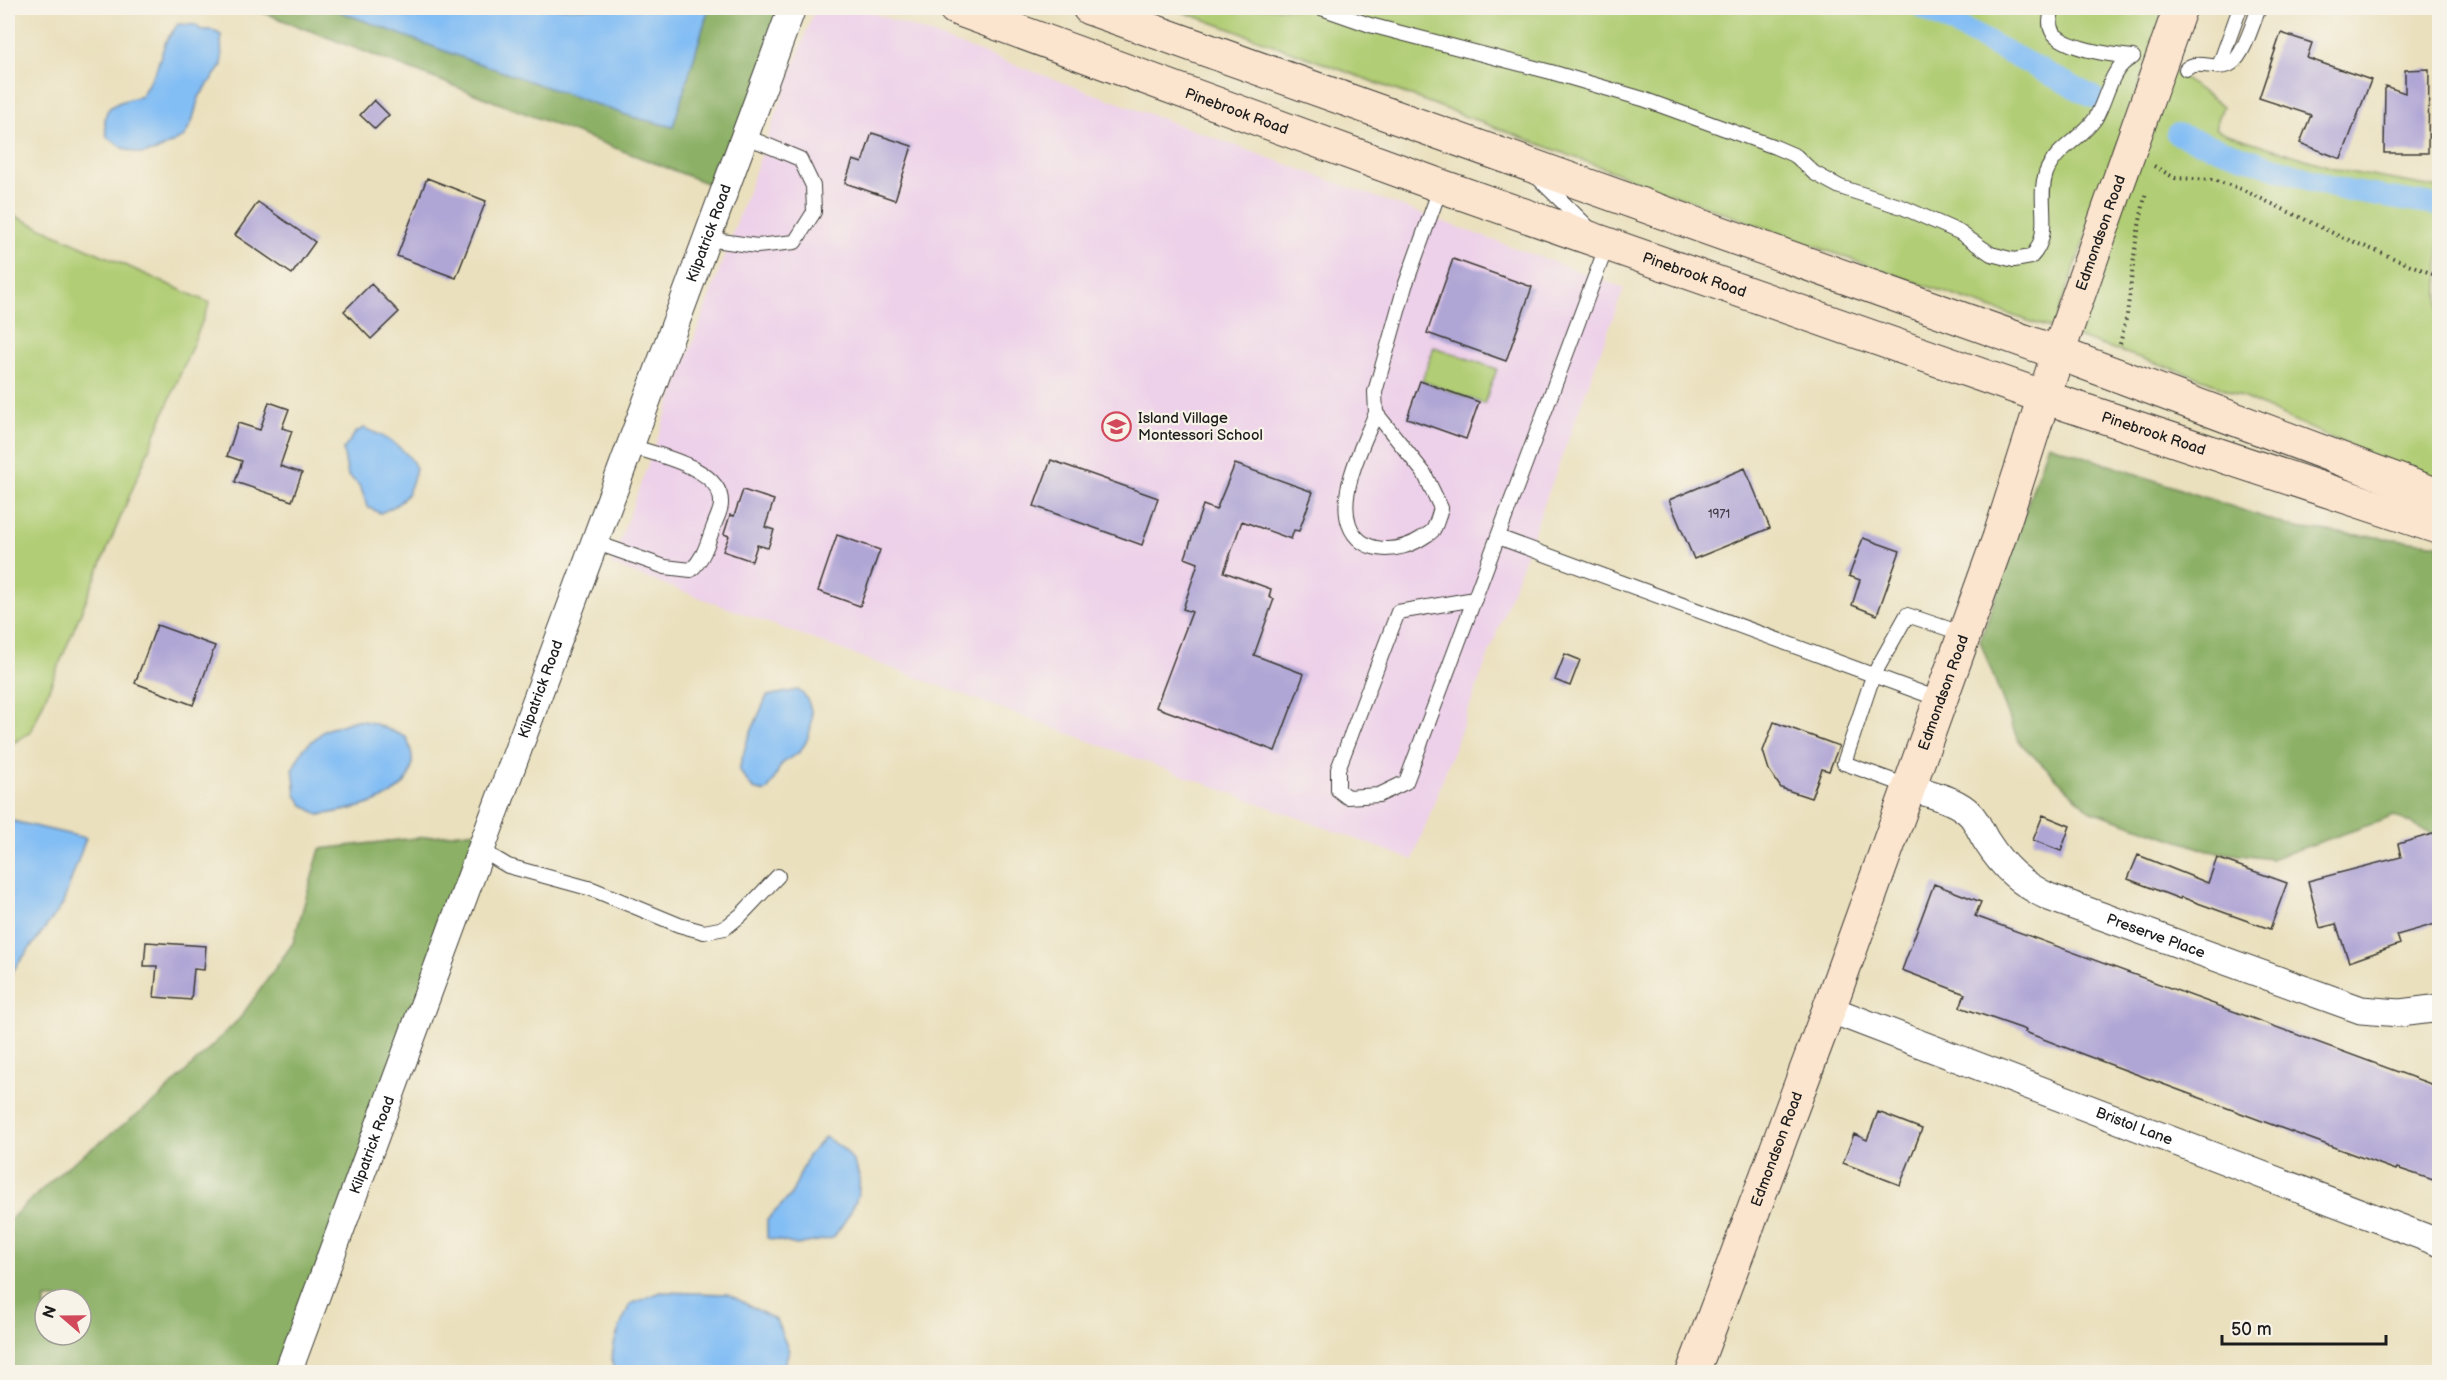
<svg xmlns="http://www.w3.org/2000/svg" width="2447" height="1380" font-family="'Balsamiq Sans',sans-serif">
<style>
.built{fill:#edd0e9}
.green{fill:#b1cd74;stroke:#667448;stroke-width:1.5}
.forest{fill:#8cb066;stroke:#546641;stroke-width:1.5;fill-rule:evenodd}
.water{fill:#82bdf4;stroke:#4f6c88;stroke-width:1.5}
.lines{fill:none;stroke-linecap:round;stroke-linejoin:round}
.canal{stroke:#82bdf4;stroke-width:22}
.building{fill:#b0a6d5}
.lane-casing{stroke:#3b3934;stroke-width:16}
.street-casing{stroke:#3b3934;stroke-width:29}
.secondary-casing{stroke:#3b3934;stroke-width:35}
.path{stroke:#3b3934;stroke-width:4;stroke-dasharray:1.5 4.5;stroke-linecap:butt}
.lane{stroke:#fff;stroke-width:14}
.street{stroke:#fff;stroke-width:27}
.secondary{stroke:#fce5cf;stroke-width:33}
.labels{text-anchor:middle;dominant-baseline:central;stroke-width:4.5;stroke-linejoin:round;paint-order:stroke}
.number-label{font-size:12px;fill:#413e4a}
.street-label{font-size:15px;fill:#1c1c1c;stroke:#f7f3e8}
.poi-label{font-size:15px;fill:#1c1c1c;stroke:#f7f3e8;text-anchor:start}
</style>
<rect width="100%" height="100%" fill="#f7f3e8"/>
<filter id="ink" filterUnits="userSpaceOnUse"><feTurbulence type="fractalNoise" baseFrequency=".0167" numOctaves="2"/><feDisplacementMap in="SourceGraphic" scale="12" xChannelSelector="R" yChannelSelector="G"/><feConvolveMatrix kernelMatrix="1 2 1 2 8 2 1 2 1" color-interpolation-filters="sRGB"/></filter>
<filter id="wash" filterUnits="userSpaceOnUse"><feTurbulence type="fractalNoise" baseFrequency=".008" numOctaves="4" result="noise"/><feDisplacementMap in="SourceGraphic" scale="24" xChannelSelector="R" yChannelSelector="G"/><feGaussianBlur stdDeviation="1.35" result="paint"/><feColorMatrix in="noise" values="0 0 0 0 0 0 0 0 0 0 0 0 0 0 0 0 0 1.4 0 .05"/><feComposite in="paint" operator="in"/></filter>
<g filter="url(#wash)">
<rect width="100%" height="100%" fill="#eae0bd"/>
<path class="built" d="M815 8H860L1624 288 1413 860 611 565Z"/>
<path class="green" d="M1172 8H2166L2053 329C1756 231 1466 113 1172 8Z
M2171 70 2223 106 2215 128 2224 133 2343 171 2439 188V484L2375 458 2201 378 2077 337Z
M8 213 210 303 31 732 8 746Z
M1434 347 1497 369 1484 404 1422 381Z"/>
<path class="forest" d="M251 8H330L673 126 709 8H782L727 191Z
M2048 444 2295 528 2439 544V844L2434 835 2395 816 2271 859 2208 851 2089 810 2018 741 1980 641Z
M486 830 285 1372H8V1221L64 1169 158 1099 240 1018 293 943 320 849ZM45 1299H81V1335H45Z"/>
<path class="water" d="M330 8H709L673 127 632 117 466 59Z
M178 24 196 25 201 30H212L221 35 222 65 199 97 192 122 184 137 156 151 141 154 125 149 107 137C99 104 114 104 141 96L156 70 166 41Z
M364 428C383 435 408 449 416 468 410 494 406 503 380 513L367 507C363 492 361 484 348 476L343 450 356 432Z
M798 690C817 703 814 732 801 750 797 756 787 758 782 764 775 773 775 784 765 792L753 789 739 770 747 741 767 696Z
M356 720 373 723 406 737C434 795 361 809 319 815L303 805 296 795 293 768 303 749 325 730Z
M8 820 86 838 62 906 11 973 8 972Z
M825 1137C832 1142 843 1147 848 1154 873 1184 852 1212 833 1238L797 1245 767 1238V1220L791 1195 808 1156Z
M661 1292 728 1294 776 1320 789 1351 782 1372H614C607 1350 621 1325 630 1304Z"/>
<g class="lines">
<path class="canal" d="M1923 8 2093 97
M2177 134 2322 184 2348 191 2440 206"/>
</g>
<g id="blocks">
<path class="building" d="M2281 33 2312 43 2307 58 2371 80 2341 159 2300 143 2311 115 2259 98Z
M2429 69 2428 153H2384L2385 86 2405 93V70Z
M374 100 389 115 375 129 360 115Z
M872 133 912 146 895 200 845 183 853 160 862 163Z
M427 178 486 201 456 278 397 256Z
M258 202 315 242 292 274 235 235Z
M1453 259 1532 287 1506 361 1427 333Z
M371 284 399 312 371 339 344 311Z
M1420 381 1479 402 1466 439 1407 418Z
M269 402 289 409 282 428 292 431 280 466 302 473 292 501 235 482 242 461 227 456 238 423 260 430Z
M1051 460 1158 498 1142 545 1034 506Z
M1235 464 1313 492 1299 531 1294 530 1291 539 1242 521 1224 572 1271 589 1269 597 1274 599 1254 655 1304 674 1275 751 1156 707 1192 612 1183 609 1198 563 1185 558 1203 505 1216 510Z
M1745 468 1770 528 1694 559 1669 500Z
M743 490 774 500 765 527 774 530 768 548 757 545 752 561 723 551 729 536 724 534 730 515 734 516Z
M837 535 880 550 860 606 818 591Z
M1863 538 1900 551 1877 615 1852 605 1860 580 1849 576Z
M157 625 215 646 193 705 135 683Z
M1565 654 1580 660 1570 686 1555 680Z
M1774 722 1839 746 1829 771 1822 769 1811 798 1781 788 1769 770 1763 751Z
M2043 815 2070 826 2061 851 2033 840Z
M2439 832V923L2397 935 2400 944 2349 962 2336 924 2320 928 2308 881 2401 857 2398 844Z
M2138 855 2208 883 2217 858 2287 883 2270 929 2181 897 2180 899 2128 879Z
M1934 884 1981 902 1975 916 2439 1087V1182L2397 1168 2396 1170 2281 1128 2082 1054 2025 1032 2026 1030 1960 1007 1965 994 1902 970Z
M146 942 206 946 204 970 194 969 191 1000 154 997 157 966H144Z
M1878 1112 1922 1129 1900 1185 1843 1163 1854 1134 1867 1140Z"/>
</g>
</g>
<g filter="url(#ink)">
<use href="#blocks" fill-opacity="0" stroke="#3b3934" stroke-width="1.5"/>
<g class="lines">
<defs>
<path id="lane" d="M1321 8 1370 25 1551 72 1643 99 1775 147 1796 156 1814 173 1840 187 1902 207 1959 232 1991 254 2014 260 2031 257C2054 233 2036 201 2046 173 2055 149 2081 139 2095 119 2107 100 2110 66 2133 57
M2053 8C2051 15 2048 24 2052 31 2063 49 2113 55 2133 57
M2219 66 2240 8
M2186 69C2199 58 2218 73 2232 63 2244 55 2253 22 2259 8
M1536 176 1589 228
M707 239 757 246 795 242 814 212 813 186 800 159 745 136
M1376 413C1364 442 1338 492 1349 524 1360 556 1399 553 1422 538 1426 535 1431 533 1433 530 1437 524 1439 514 1441 508L1424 473 1376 413 1375 392 1405 286 1441 186
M1498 537 1941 700
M594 542 665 567 691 570C705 557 707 543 714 526 716 519 721 511 721 504 723 468 657 455 630 446
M1475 599 1398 612 1338 769V790L1347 797 1379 795 1406 782 1607 245 1605 243
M1910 787 1844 763 1873 676 1907 615 1964 634
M481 850 508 866 592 889 679 925 704 932 725 928 741 915 778 876"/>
<g id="street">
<path id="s1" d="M1910 787C1928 794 1956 799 1970 814 1977 821 1981 833 1987 842 2003 867 2021 884 2049 897L2361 1010 2400 1013 2440 1008"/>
<path id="s2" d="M1829 1009 2440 1243"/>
<path id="s3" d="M288 1372 792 8"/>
</g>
<g id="secondary">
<path id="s4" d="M955 8 1441 186 2044 397 2440 528"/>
<path d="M1089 8 2058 353 2440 496"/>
<path id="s5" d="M1693 1372 1829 1009 1999 538 2058 353 2180 8"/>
</g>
</defs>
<use href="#lane" class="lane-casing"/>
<use href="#street" class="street-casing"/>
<use href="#secondary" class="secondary-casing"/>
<path class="path" d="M2154 166 2175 178 2213 180 2239 188 2339 236 2440 277
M2120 344 2127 315 2136 241 2146 191"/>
<use href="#lane" class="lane"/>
<use href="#street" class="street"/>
<use href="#secondary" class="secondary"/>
</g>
</g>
<defs>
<symbol id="school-ring" viewBox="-11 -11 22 22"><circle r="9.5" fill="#f7f3e8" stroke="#d1495b" stroke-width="1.5"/><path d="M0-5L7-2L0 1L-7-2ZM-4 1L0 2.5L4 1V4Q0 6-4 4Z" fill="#d1495b"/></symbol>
</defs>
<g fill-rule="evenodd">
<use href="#school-ring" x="1100" y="410" width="33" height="33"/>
</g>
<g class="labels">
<g class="number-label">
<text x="1719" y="514">1971</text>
</g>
<g class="street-label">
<text stroke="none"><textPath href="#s4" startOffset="300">Pinebrook Road</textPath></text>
<text stroke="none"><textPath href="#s5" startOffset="1210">Edmondson Road</textPath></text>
<text stroke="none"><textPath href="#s3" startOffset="1214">Kilpatrick Road</textPath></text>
<text stroke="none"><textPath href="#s4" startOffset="786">Pinebrook Road</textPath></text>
<text stroke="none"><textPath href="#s4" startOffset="1272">Pinebrook Road</textPath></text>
<text stroke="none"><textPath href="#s3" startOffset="728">Kilpatrick Road</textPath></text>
<text stroke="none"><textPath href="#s5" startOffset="724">Edmondson Road</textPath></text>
<text stroke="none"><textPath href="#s1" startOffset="297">Preserve Place</textPath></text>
<text stroke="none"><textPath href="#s2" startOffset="327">Bristol Lane</textPath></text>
<text stroke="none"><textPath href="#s3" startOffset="242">Kilpatrick Road</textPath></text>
<text stroke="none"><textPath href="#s5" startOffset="238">Edmondson Road</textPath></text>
</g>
<g class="poi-label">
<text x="1138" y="418">Island Village<tspan x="1138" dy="17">Montessori School</tspan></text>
</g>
</g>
<rect width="2447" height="1380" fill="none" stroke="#f7f3e8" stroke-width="30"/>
<g transform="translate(63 1317) rotate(290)"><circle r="28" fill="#f7f3e8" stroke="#9f9d96" stroke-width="1.5"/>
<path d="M0-4.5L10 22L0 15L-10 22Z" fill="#d1495b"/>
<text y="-9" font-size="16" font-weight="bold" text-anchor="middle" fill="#1c1c1c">N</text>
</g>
<path d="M2222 1335v9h164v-9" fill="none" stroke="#1c1c1c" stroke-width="3"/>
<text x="2231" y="1335" font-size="18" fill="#1c1c1c" stroke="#f7f3e8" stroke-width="4.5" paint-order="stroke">50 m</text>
</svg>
